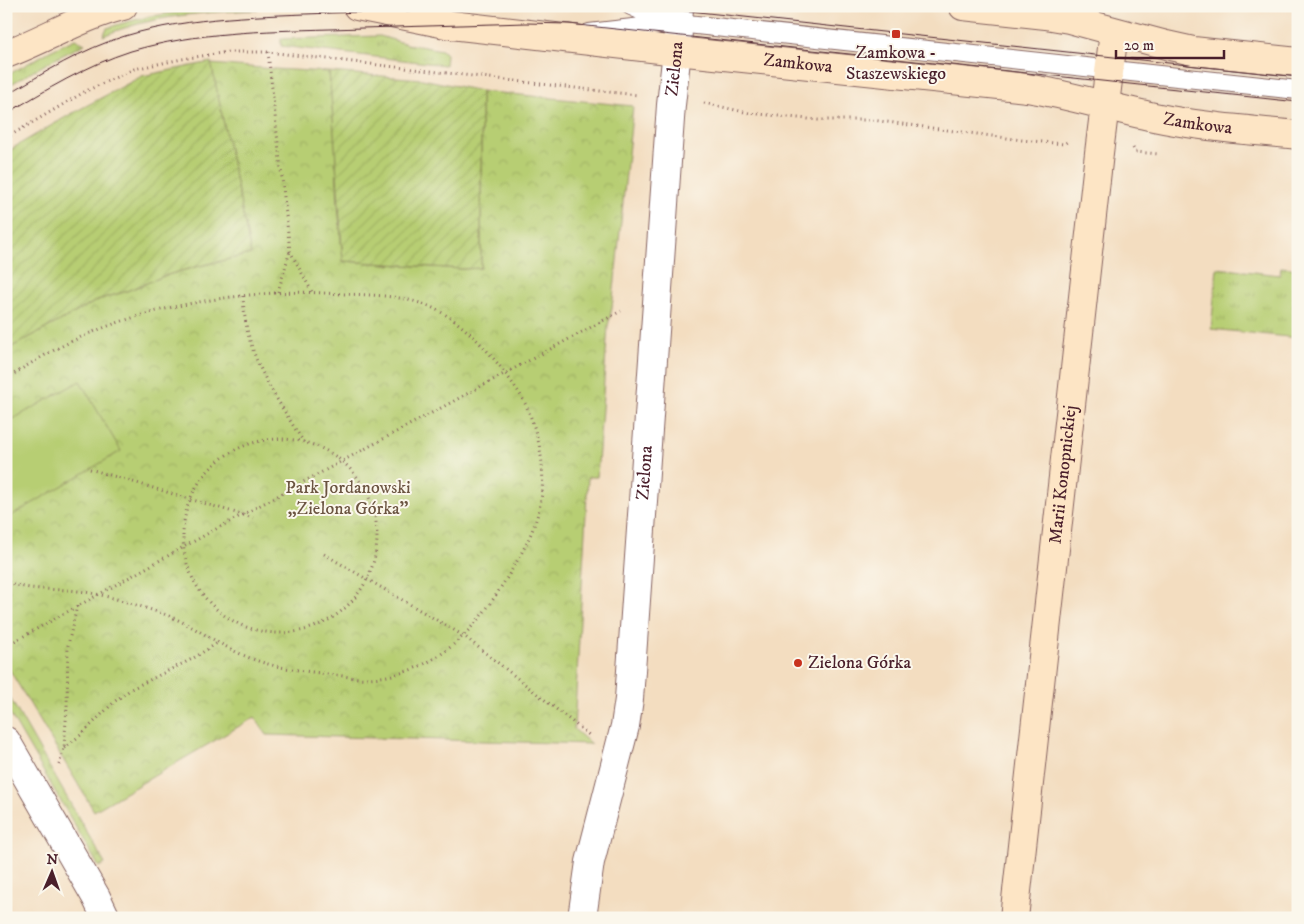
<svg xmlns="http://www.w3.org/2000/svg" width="1304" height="924" font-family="'IM FELL DW Pica',serif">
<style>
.grass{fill:url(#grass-tufts);stroke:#80764f}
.park{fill:url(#park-crowns);stroke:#80764f}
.garden{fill:url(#garden-furrows);stroke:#80764f}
.pitch{fill:#b7ce73;stroke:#80764f}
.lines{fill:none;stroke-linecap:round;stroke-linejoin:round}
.lane-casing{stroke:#85625f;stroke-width:20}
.street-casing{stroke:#85625f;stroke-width:30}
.secondary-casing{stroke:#85625f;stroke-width:30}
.path{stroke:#85625f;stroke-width:3;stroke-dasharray:1 4;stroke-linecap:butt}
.lane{stroke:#fff;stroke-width:18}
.street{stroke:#fff;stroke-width:28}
.secondary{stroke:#fde5c5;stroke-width:28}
.tram{stroke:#4a1f2b;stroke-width:1}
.poi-dot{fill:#c8321e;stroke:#fbf7ec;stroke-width:2}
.labels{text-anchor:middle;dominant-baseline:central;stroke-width:4;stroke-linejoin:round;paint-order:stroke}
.poi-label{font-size:18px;fill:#4a1f2b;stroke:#fbf7ec}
.street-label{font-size:18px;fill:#4a1f2b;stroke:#fbf7ec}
.park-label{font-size:18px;fill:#6b5441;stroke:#fbf7ec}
</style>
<defs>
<pattern id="grass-tufts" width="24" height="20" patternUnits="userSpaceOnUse" patternTransform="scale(1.25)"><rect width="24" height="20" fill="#b7ce73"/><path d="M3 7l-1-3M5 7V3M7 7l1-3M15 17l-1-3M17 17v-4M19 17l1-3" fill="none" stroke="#9fb064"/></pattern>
<pattern id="park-crowns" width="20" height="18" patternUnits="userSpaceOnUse" patternTransform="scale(1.25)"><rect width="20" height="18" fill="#b7ce73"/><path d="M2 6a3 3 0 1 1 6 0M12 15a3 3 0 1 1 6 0" fill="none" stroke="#9fb064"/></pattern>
<pattern id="garden-furrows" width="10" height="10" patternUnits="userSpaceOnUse" patternTransform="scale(1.25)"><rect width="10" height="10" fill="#b7ce73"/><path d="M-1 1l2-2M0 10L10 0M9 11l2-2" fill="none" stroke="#9fb064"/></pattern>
</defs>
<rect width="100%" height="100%" fill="#fbf7ec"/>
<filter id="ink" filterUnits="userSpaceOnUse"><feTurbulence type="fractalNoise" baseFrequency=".02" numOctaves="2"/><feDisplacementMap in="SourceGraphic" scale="10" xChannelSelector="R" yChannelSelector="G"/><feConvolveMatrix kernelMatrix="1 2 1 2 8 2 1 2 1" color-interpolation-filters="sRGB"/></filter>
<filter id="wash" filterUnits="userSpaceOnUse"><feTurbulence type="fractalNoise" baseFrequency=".0096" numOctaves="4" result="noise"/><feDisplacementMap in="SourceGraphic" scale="20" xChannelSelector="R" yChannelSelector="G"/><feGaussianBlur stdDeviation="1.12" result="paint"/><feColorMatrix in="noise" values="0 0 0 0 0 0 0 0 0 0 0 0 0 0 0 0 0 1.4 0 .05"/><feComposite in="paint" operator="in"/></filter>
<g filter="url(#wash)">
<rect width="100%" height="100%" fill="#f3ddc0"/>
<path class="grass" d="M227 8 258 10C206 12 152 15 103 36L107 28C149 14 183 11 227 8Z
M380 36 407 44 442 50 446 54 445 65 281 46V39Z
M75 39 85 44 51 61 6 87V76L50 51Z
M1281 267 1298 269V338L1211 329 1217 268 1280 275Z
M6 691 105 864 99 867 6 707Z"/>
<path class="park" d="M211 64 274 69 329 72 335 137 338 205 343 261 462 269 481 268V91L633 106 612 308 608 326 597 477H588L574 729 591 744 267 735 255 717 94 811 6 664V350L100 299 124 292 164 276 195 267 251 254Z"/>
<path class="garden" d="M211 62 251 254 195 267 164 276 124 292 100 299 6 350V152L71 114 142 76Z
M329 72 422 79 481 91V268L462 269 343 261C338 198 335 135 329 72Z"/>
<path class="pitch" d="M80 381 121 451 6 519V423Z"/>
</g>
<g filter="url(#ink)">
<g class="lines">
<defs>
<path id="lane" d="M631 6 653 16 678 23 1298 90
M589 33 668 24"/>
<g id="street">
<path d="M6 741 96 897 106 918"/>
<path id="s1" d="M582 918 590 862 625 726 629 699 671 105 677 51 679 6"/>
</g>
<g id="secondary">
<path id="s2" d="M357 6 451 25 677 51 1027 88C1070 95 1111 108 1154 117 1201 127 1250 130 1298 135"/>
<path d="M963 6 1046 15 1069 19 1166 45 1193 51 1298 62"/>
<path d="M6 54C46 39 82 16 123 6"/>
<path id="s3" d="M1014 918 1099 153 1114 32"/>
</g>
</defs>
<use href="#lane" class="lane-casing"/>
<use href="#street" class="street-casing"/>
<use href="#secondary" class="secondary-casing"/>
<path class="path" d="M268 52 290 251 312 292
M704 103 749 113 818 120H872L1022 140 1064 144 1067 142
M6 138 86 91 134 69 182 59 228 52H268L609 92 639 95
M1133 148 1135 152 1160 154
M278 292 290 251
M243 296C245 342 259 370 283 409 290 420 296 431 304 442
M6 379C32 362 59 346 88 334 147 309 212 297 275 293 297 291 320 293 342 294 375 295 409 295 439 311 471 328 498 362 518 391 528 406 533 423 538 440 553 505 530 542 496 595 466 641 426 676 368 678 357 679 346 676 335 675 307 671 277 669 250 658 219 646 193 624 161 613 136 605 105 594 78 591 54 588 29 592 6 581
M183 536a97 97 0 1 1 194 0a97 97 0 1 1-194 0Z
M90 469 253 518
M324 554 464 636 589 735
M6 646 216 529 621 311
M64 748 82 734 115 701 131 689 192 659 219 642
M59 765 64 748 67 707 68 645 77 606"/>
<use href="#lane" class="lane"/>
<use href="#street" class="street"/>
<use href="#secondary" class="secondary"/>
<path class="tram" d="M626 6 689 11 1298 77
M6 95C44 73 82 49 125 36 192 16 262 16 331 13 409 11 487 8 566 6
M6 114C46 90 87 65 131 51 196 32 263 31 330 29 395 27 461 25 526 23L569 24 1298 102"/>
</g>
</g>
<g class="poi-dot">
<rect x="891" y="29" width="10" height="10" rx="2.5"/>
<circle cx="798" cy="663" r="5"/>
</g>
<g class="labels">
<g class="poi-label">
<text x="896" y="53">Zamkowa -<tspan x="896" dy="21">Staszewskiego</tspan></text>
<text x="808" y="663" text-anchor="start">Zielona Górka</text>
</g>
<g class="street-label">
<text stroke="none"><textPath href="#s2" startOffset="445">Zamkowa</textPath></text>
<text stroke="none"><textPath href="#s1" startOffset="856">Zielona</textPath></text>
<text stroke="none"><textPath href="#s2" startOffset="850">Zamkowa</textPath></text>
<text stroke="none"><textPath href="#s1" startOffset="451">Zielona</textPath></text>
<text stroke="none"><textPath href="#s3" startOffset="446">Marii Konopnickiej</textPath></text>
</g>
<g class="park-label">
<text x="348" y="488">Park Jordanowski<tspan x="348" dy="21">„Zielona Górka”</tspan></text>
</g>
</g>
<rect width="1304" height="924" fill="none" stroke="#fbf7ec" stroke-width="25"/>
<g transform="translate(52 872) rotate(2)" stroke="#fbf7ec" stroke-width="4" paint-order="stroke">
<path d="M0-4L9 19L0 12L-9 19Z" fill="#4a1f2b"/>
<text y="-8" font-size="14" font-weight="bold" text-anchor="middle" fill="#4a1f2b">N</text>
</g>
<path d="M1116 50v8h108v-8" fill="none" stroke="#4a1f2b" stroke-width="2.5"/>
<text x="1124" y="50" font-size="15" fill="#4a1f2b" stroke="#fbf7ec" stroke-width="4" paint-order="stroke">20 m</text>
</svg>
